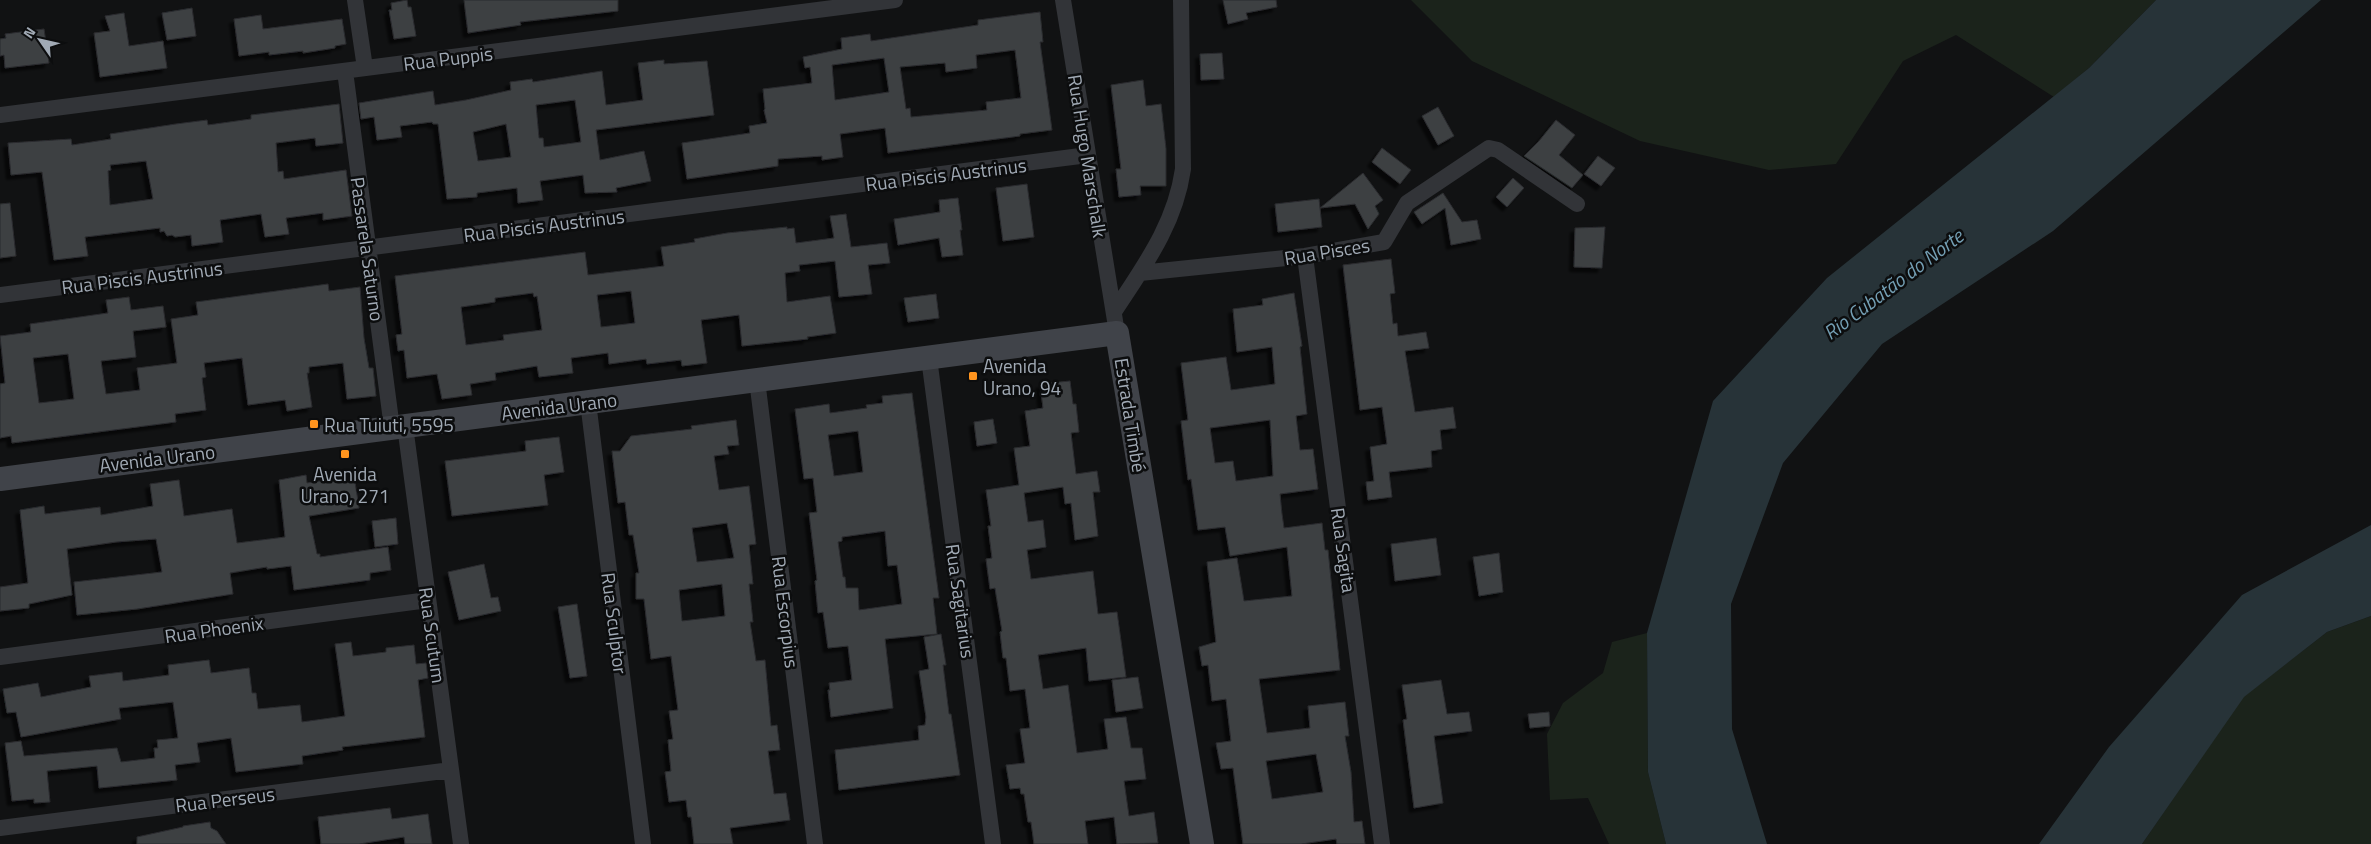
<svg xmlns="http://www.w3.org/2000/svg" width="2371" height="844" font-family="'Titillium Web',sans-serif">
<style>
.green{fill:#1b231b}
.water{fill:#273338}
.building{fill:#3d4043;stroke:#2b2c2f;fill-rule:evenodd;filter:url(#shadow)}
.lines{fill:none;stroke-linecap:round;stroke-linejoin:round}
.street{stroke:#323438;stroke-width:16}
.secondary{stroke:#404349;stroke-width:24}
.poi-dot{fill:#ff941e;stroke:#0c0d0e;stroke-width:2}
.labels{text-anchor:middle;dominant-baseline:central;stroke-width:5;stroke-linejoin:round;paint-order:stroke}
.street-label{font-size:19px;fill:#a1aab5;stroke:#0c0d0e}
.poi-label{font-size:19px;fill:#a1aab5;stroke:#0c0d0e;text-anchor:start}
.water-label{font-size:20px;font-style:italic;fill:#749fb4;stroke:#0c0d0e}
</style>
<defs>
<filter id="shadow"><feDropShadow dx="-4.5" dy="4.5" stdDeviation="1" flood-color="#0009"/></filter>
</defs>
<rect width="100%" height="100%" fill="#111213"/>
<path class="green" d="M1411 0H2156L2089 68 2054 97 1956 35 1903 61 1836 164 1769 170 1640 141 1472 61Z
M2371 616V844H2142L2243 697 2327 632Z
M1647 633 1648 772 1666 844H1609L1588 798 1550 800 1547 734 1563 703 1603 673 1612 642Z"/>
<path class="water" d="M2156 0H2321L2053 231 1882 344 1783 463 1731 604 1732 729 1767 844H1666L1648 772 1647 633 1713 401 1827 278 2089 68Z
M2371 525V616L2327 632 2244 697 2142 844H2039L2109 747 2242 595Z"/>
<path class="building" d="M407 0 408 7H411L416 36 394 39 389 10H392L391 3Z
M464 0H618V11L520 22 521 25 468 33Z
M1223 0H1276L1277 7 1246 13 1248 19 1228 24Z
M192 8 196 36 167 40 162 13Z
M1040 12 1043 42H1040L1052 130 1020 134V136L888 153 885 128 840 134 843 157 822 160V156L778 159V166L687 179 682 143 750 133 749 126 767 123 764 110 765 109 763 89 812 83 810 67 805 68 803 57 842 49 841 38 870 34 871 41 978 25V20ZM1015 50 1021 98 986 102 987 110 911 117 910 108 906 109 900 67 945 63 946 72 977 68 976 55ZM884 58 889 92 835 100 832 65Z
M124 13 129 46 163 41 167 68 100 77 94 33 110 31 105 16Z
M261 15 263 29 342 19 346 44 335 46V48L303 53V51L269 55V52L239 56 234 19Z
M44 29 49 63 5 68 4 55 0 56V39L6 38 5 34Z
M1222 53 1224 79 1201 80 1200 54Z
M664 60V64L707 61 714 115 596 130 600 160 644 151 651 181 616 188 617 192 585 193 583 175 540 181 543 200 518 203 517 188 477 193V197L447 199 438 124H433L432 122 400 126 402 137 377 140 374 117 361 119 359 103 433 91 435 105 466 100 511 90 510 82 532 79 533 82 602 71 606 105 643 100 638 63ZM575 100 581 142 544 147 543 138H539L536 105ZM506 124 511 157 478 161 473 132Z
M1143 80 1146 106 1161 104 1166 149V186H1140L1141 195 1119 197 1116 169H1121L1111 85Z
M339 104 343 143 316 146 315 138 276 143 278 172 283 171 284 179 346 170 352 216 323 220V213L286 218 289 234 265 237 261 214 220 220 223 242 192 246 191 235 175 237 172 235 167 236 164 231 160 232V228L85 237 88 256 54 260 42 172 11 175 8 143 71 139 72 145 111 139 110 134 176 124 207 120 208 125 251 119V115ZM146 161 153 199 110 205 108 171 111 170 110 165Z
M1438 107 1454 136 1438 145 1422 116Z
M1556 120 1575 135 1559 155 1583 175 1572 188 1524 156 1539 141Z
M1382 148 1411 170 1400 184 1372 162Z
M1598 156 1615 168 1601 186 1584 174Z
M1363 173 1383 200 1375 206 1379 214 1368 229 1355 204 1320 208Z
M1513 178 1524 188 1507 207 1496 197Z
M1027 184 1034 237 1003 241 996 188Z
M1443 193 1462 222 1477 220 1481 239 1451 245 1445 208 1422 224 1414 212Z
M958 198 962 230H960L963 255 942 257 939 238 898 245 894 219 940 212 939 200Z
M1319 199 1322 227 1278 232 1275 204Z
M10 203 16 256 0 258V204Z
M846 214 851 247 887 243 890 263 868 265 872 294 839 297 835 261 799 265 800 271 785 273 787 302 830 296 836 333 807 337 808 339 742 346 739 315 701 320 707 363 682 366 681 360 647 364 646 359 609 364 608 353 571 358 573 373 539 377 537 366 495 373 496 380 470 384 472 395 442 399 437 374 407 378 404 350 398 351 396 335 402 334 395 276 585 252 588 275 664 266 661 247 695 242 694 239 727 233 787 227V229L794 228 796 243 834 238 830 216ZM631 291 635 323 601 327 597 295ZM533 293 534 297 537 296 542 330 503 335 504 340 466 345 461 307 495 302V298Z
M1605 227 1602 268 1574 267 1575 228Z
M1391 259 1395 293 1390 294 1393 324 1397 323 1398 336 1426 332 1429 348 1405 351 1415 412 1453 407 1456 428 1440 430 1442 449 1431 451 1432 467 1389 472 1392 497 1368 500 1366 482 1374 481 1370 447 1387 444 1382 407 1360 410 1343 265Z
M328 284 329 291 360 287 364 338 369 368H373L376 396 347 399 343 363 309 367V373H307L312 407 287 411 285 400 248 405 242 358 204 363 206 377 202 378 206 410 175 414 176 422 12 443 11 436 0 438V384L5 383 0 336 31 332 30 324 108 313 106 300 129 297 131 310 163 306 166 327 133 331 136 357 101 361 106 394 140 390 137 368 177 363 171 319 198 315 196 302ZM68 354 74 399 39 403 33 358Z
M1294 293 1302 346 1300 347 1307 414 1296 416 1300 450 1313 449 1318 489 1280 494 1282 514 1284 528 1322 523 1325 550H1328L1340 670 1259 679 1267 733 1310 728 1308 706 1345 702 1349 736H1345L1351 772 1354 822 1362 821 1365 844H1337L1336 839 1301 844H1243L1233 768 1221 769 1216 743 1231 741 1226 699 1212 701 1208 665 1202 666 1199 647 1216 642 1207 562 1237 558 1244 601 1292 596 1287 547 1230 556 1225 527 1198 530 1191 479 1188 480 1181 421 1188 420 1181 363 1226 357 1231 390 1275 384 1272 347 1237 352 1233 309 1263 305 1262 299ZM1270 420 1273 476 1236 481 1233 461 1215 463 1210 428ZM1316 754 1323 792 1272 799 1266 761Z
M936 294 939 318 908 322 904 298Z
M1070 381 1073 404H1076L1079 432 1071 433 1076 474 1097 471 1100 492H1093L1098 536 1075 540 1071 503 1065 504 1063 487 1024 493 1028 522 1043 520 1046 547 1027 550 1031 579 1093 571 1098 614 1117 612 1126 677 1089 681 1086 648 1038 655 1043 689 1068 685 1077 753 1108 749 1104 719 1126 717 1131 748H1142L1146 779 1124 781 1129 816 1154 812 1158 843 1117 844 1114 817 1085 821 1088 844H1034L1031 822H1028L1024 794H1021L1020 788 1010 789 1006 765 1025 763 1020 729 1030 728 1025 689 1010 691 1006 658H1003L1000 632 1002 631 995 588 990 589 986 559 992 558 988 526H991L986 490 1019 485 1014 448 1030 446 1025 411 1043 408 1040 384Z
M912 393 939 598H933L937 634 885 639 893 708 831 717 828 690H830L829 683 852 680 848 646 828 648 823 612 818 613 815 581 817 580 809 513 817 512 813 478 804 479 795 409 829 404 830 413 867 408 866 405 883 403 882 396ZM858 431 863 472 834 476 828 435ZM885 531 888 566 897 565 902 604 859 610 858 588H846L845 577H843L838 542 842 541V537Z
M993 419 997 443 977 446 974 422Z
M736 420 739 445 727 446 729 454 714 456 719 490 749 486 756 544 749 545 753 584H749L753 622H750L756 661 765 660 771 726 777 725 780 750 768 751 774 794 786 793 790 820 730 828 733 844H694L691 817H688L686 800 669 802 665 772 671 771 668 740 673 739 669 711 678 710 671 656 651 659 644 599H636V573H639L633 535H629L625 502 618 503 612 451H620L631 436 692 429 691 426ZM727 523 734 558 697 562 692 528ZM722 584 725 616 682 621 679 590Z
M559 437 564 472 544 475 548 505 452 516 445 461 526 451 525 441Z
M306 475 307 483 354 476 359 508 309 516 317 554H320V557L388 547 391 570 370 573V580L294 590 291 566 267 569V567L230 573 233 594 137 609 77 615 74 582 162 572 156 539 116 542 67 549 72 595 29 604V608L0 611V587L28 583 20 510 44 506 45 514 100 507 101 515 153 506 150 484 179 480 184 516 232 509 237 543 285 537 279 480Z
M396 518 398 544 375 547 372 521Z
M1436 538 1441 575 1395 581 1391 544Z
M1499 553 1503 592 1479 596 1473 557Z
M484 564 491 598 498 597 501 611 459 620 448 572Z
M577 604 587 676 570 678 558 607Z
M941 634 946 665H943L949 714H951L960 775 839 790 835 750 919 740 918 726 925 725 926 717 919 671 929 669 924 637Z
M351 642 353 656 386 652V648L414 645 416 664 426 663 428 678 418 680 425 737 342 747 343 750 302 756 303 764 236 772 231 738 197 743 200 762 175 765 177 780 99 788 97 766 47 771 50 802 34 803V799L12 801 5 743 21 741 24 756 117 748 121 762 155 758 154 748H158L157 740 178 738 173 702 119 708 121 719 21 737 16 712 7 713 3 689 38 683 41 697 91 687 89 676 122 672 123 681 169 675 168 665 209 660 211 673 249 668 252 693H256L258 709 300 705 302 722 345 716 335 644Z
M1138 677 1143 708 1116 712 1112 680Z
M1441 680 1447 714 1469 712 1472 731 1434 736 1443 803 1414 808 1403 720 1407 719 1402 685Z
M1549 712 1550 726 1530 728 1528 714Z
M390 808 392 819 428 814 432 844H405L404 837 359 844H321L318 817Z
M210 822 211 828 217 831 226 844H137V837L183 827V826Z"/>
<g class="lines">
<path class="street" d="M355 0 365 68
M1063 0 1117 333
M345 71 392 428
M0 115 895 0
M1305 256 1382 844
M1140 273 1305 256 1384 242 1407 203 1489 148 1498 150 1577 204
M0 295 1088 155
M1114 312C1144 266 1175 225 1183 169L1181 0
M929 358 993 844
M757 380 815 844
M588 402 643 844
M405 426 461 844
M0 657 428 600
M0 828 451 770"/>
<path class="secondary" d="M0 479 1117 333 1202 844"/>
</g>
<g class="poi-dot">
<rect x="968" y="371" width="10" height="10" rx="2.5"/>
<rect x="309" y="419" width="10" height="10" rx="2.5"/>
<rect x="340" y="449" width="10" height="10" rx="2.5"/>
</g>
<g class="labels">
<g class="street-label">
<text transform="translate(448 58) rotate(-7)">Rua Puppis</text>
<text transform="translate(1088 156) rotate(81)">Rua Hugo Marschalk</text>
<text transform="translate(946 174) rotate(-7)">Rua Piscis Austrinus</text>
<text transform="translate(544 225) rotate(-7)">Rua Piscis Austrinus</text>
<text transform="translate(368 249) rotate(82)">Passarela Saturno</text>
<text transform="translate(1327 251) rotate(-9)">Rua Pisces</text>
<text transform="translate(142 277) rotate(-7)">Rua Piscis Austrinus</text>
<text transform="translate(559 406) rotate(-7)">Avenida Urano</text>
<text transform="translate(1131 415) rotate(81)">Estrada Timbé</text>
<text transform="translate(157 458) rotate(-7)">Avenida Urano</text>
<text transform="translate(1344 550) rotate(82)">Rua Sagita</text>
<text transform="translate(961 601) rotate(82)">Rua Sagitarius</text>
<text transform="translate(786 612) rotate(83)">Rua Escorpius</text>
<text transform="translate(615 623) rotate(83)">Rua Sculptor</text>
<text transform="translate(214 629) rotate(-8)">Rua Phoenix</text>
<text transform="translate(433 635) rotate(82)">Rua Scutum</text>
<text transform="translate(225 799) rotate(-7)">Rua Perseus</text>
</g>
<g class="poi-label">
<text x="983" y="365">Avenida<tspan x="983" dy="22">Urano, 94</tspan></text>
<text x="324" y="424">Rua Tuiuti, 5595</text>
<text x="345" y="473" text-anchor="middle">Avenida<tspan x="345" dy="22">Urano, 271</tspan></text>
</g>
<g class="water-label">
<text transform="translate(1893 284) rotate(-37)">Rio Cubatão do Norte</text>
</g>
</g>
<g transform="translate(40 40) rotate(304)" stroke="#0c0d0e" stroke-width="4" paint-order="stroke">
<path d="M0-4L9 19L0 12L-9 19Z" fill="#a1aab5"/>
<text y="-8" font-size="14" font-weight="bold" text-anchor="middle" fill="#a1aab5">N</text>
</g>
</svg>
